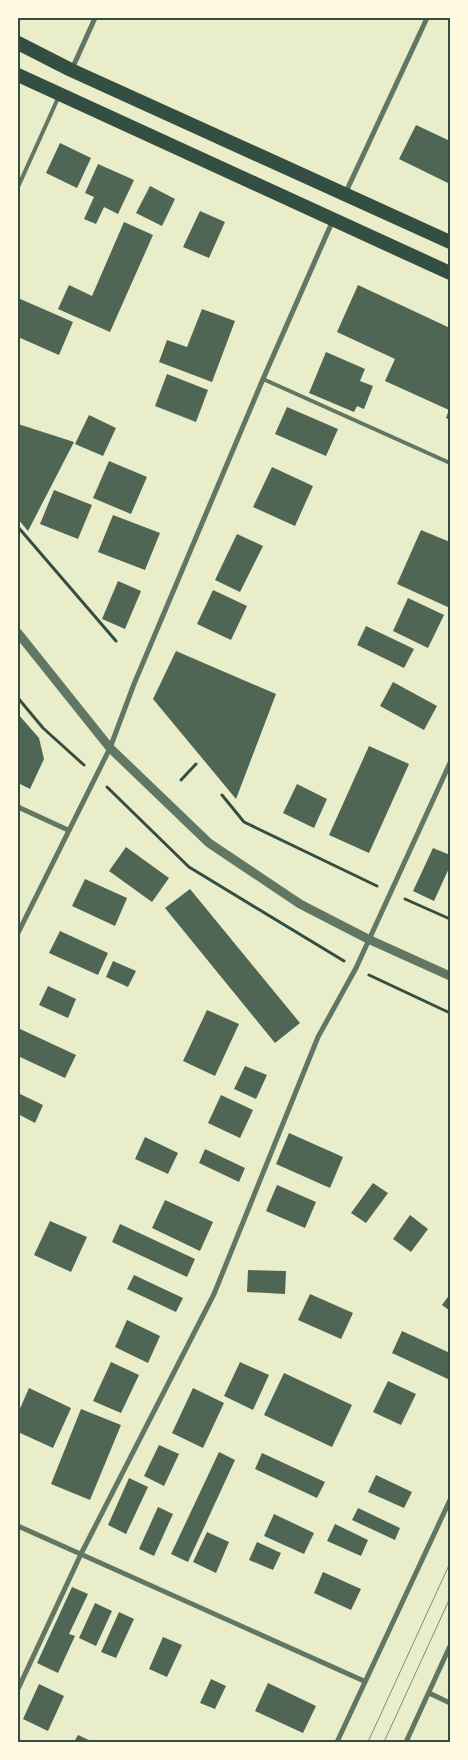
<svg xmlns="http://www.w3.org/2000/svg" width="468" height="1760" font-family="'Noto Sans',sans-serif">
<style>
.building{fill:#4f6655}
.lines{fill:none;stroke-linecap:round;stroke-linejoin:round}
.path{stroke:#344e41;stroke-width:3}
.service{stroke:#617663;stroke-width:4}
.minor{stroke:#617663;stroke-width:5}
.tertiary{stroke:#617663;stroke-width:9}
.trunk{stroke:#344e41;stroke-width:14}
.tram{stroke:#7c8e77;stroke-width:1}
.neatline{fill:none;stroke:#344e41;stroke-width:2}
</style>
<rect width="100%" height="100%" fill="#e9edc9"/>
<path class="building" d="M416 125 450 141V184L399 159Z
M60 143 91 158 77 188 46 173Z
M98 164 134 180 118 214 104 207 96 224 84 219 94 197 85 193Z
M150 186 175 199 162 226 136 213Z
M200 211 225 222 209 258 183 247Z
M124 222 153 235 110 332 58 309 69 285 92 296Z
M358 285 450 328V420L446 418 449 410 385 381 395 359 337 332Z
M18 298 73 322 59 355 18 337Z
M202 309 235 321 212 382 159 362 167 340 187 347Z
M326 352 365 369 360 381 373 386 364 409 357 406 354 412 309 393Z
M167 374 208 390 196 422 155 406Z
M287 407 338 429 326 456 275 434Z
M89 415 116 428 103 456 75 444Z
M18 424 74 442 28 531 18 519Z
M109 461 147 477 131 514 93 498Z
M272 467 313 486 295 526 253 507Z
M54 490 92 505 78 539 40 524Z
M113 515 160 533 145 570 98 552Z
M421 530 450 542V608L397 584Z
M237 534 263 546 240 592 215 580Z
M118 581 141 591 125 629 102 619Z
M213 590 247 606 231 640 197 624Z
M408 598 444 615 428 648 393 631Z
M366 626 414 649 404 668 357 645Z
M176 651 276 694 236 799 153 699Z
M393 682 437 706 424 730 380 706Z
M18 714 39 738 44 759 30 789 18 783Z
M369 746 409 764 369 853 329 835Z
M297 784 327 799 314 828 283 813Z
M126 847 169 878 152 902 109 871Z
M433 848 450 855V866L434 901 413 891Z
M85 879 127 898 115 926 72 906Z
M190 889 300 1023 275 1043 165 908Z
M60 931 108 953 98 975 49 953Z
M113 961 136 971 128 987 106 977Z
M48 986 76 999 68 1018 39 1005Z
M207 1010 239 1024 215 1076 183 1061Z
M18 1028 76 1055 65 1078 18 1056Z
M245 1066 267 1075 256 1099 234 1089Z
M18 1093 43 1105 35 1123 18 1114Z
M221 1095 253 1110 240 1138 208 1123Z
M289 1133 343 1157 330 1188 276 1164Z
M145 1137 178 1153 168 1174 135 1159Z
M205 1149 245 1168 239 1182 199 1163Z
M373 1183 388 1193 366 1223 351 1213Z
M277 1185 316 1202 305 1228 266 1211Z
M165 1200 213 1222 200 1251 152 1228Z
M410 1215 428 1229 411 1252 393 1239Z
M50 1221 87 1237 71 1272 34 1255Z
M120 1224 195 1259 187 1277 112 1242Z
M248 1270 286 1271 285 1294 247 1292Z
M134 1275 183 1298 176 1312 127 1289Z
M310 1294 353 1313 341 1339 298 1320Z
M450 1294V1311L442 1305Z
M127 1320 160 1336 148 1363 115 1347Z
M402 1331 450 1353V1380L392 1353Z
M111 1362 139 1375 121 1413 93 1401Z
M240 1362 269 1375 253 1410 224 1396Z
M284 1373 352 1405 332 1447 264 1415Z
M388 1381 416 1394 401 1425 373 1412Z
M29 1388 71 1408 53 1448 18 1432V1413Z
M193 1388 224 1403 203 1448 172 1433Z
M81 1409 121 1425 90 1500 51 1484Z
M159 1445 179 1454 164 1486 144 1476Z
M219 1452 235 1460 188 1562 171 1554Z
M262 1453 325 1482 317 1498 255 1469Z
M376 1475 412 1492 404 1508 368 1492Z
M129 1478 148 1487 126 1534 108 1525Z
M158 1507 173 1514 154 1556 139 1549Z
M358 1508 400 1528 395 1540 352 1520Z
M274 1514 314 1533 304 1554 264 1536Z
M335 1524 368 1540 361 1556 327 1541Z
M207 1532 229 1542 216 1573 193 1562Z
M257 1542 281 1553 273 1570 249 1560Z
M323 1572 361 1589 351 1610 314 1593Z
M72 1587 88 1594 69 1634 75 1636 58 1673 37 1663Z
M95 1603 112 1611 96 1646 79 1638Z
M119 1612 134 1619 116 1658 101 1652Z
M163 1637 182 1645 167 1677 149 1669Z
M211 1679 226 1686 215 1709 200 1703Z
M268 1683 316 1706 303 1733 255 1711Z
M39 1684 64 1696 48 1731 23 1719Z
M78 1735 93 1742H74Z"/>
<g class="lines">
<path class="path" d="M18 527 116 641
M18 698 43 728 84 765
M181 780 196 764
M107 787 189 867 344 961
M222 795 244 822 377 886
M405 899 450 919
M369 975 450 1013"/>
<path class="service" d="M18 187 59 96
M263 379 450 463"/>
<path class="minor" d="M72 69 95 18
M345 194 427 18
M18 807 68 830
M18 933 110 748 134 684 263 379 333 220
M18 1526 364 1681
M18 1689 81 1554 214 1294 318 1037 356 968 450 763
M429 1693 450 1703
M337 1742 450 1500
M406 1742 450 1646"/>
<path class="tertiary" d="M18 633 110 748 209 843 300 904 368 939 450 976"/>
<path class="trunk" d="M18 43 71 70 450 242
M18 75 450 273"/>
<path class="tram" d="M368 1742 450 1563
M384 1742 450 1598"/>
</g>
<rect width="468" height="1760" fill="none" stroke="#fefae0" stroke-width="38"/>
<rect x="19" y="19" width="430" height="1722" class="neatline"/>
</svg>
